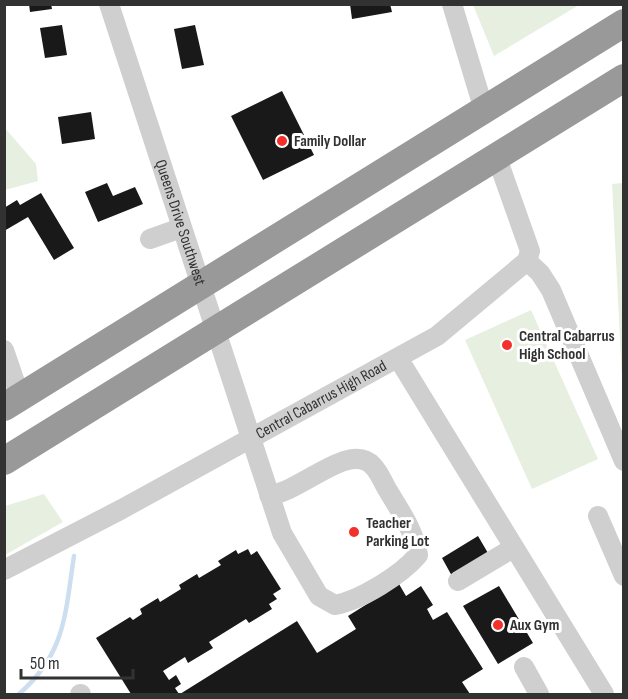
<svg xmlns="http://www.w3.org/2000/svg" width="628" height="699" font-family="'Sofia Sans Condensed',sans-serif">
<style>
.green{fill:#e7f0e0}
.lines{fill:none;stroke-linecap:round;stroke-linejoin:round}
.stream{stroke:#ccdef0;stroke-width:4.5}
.building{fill:#191919}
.minor{stroke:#cfcfcf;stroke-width:20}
.highway{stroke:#999;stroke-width:28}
.poi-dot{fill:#f3302b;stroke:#fff;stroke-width:2}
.labels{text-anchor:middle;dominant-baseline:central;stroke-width:6;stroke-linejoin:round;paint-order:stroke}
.poi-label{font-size:16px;font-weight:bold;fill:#323232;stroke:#fff;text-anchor:start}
.street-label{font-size:16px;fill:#323232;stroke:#fff}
</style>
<rect width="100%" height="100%" fill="#fff"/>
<path class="green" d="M473 5H579L494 56Z
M5 128 36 164 38 181 5 190Z
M623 183H624L623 396 612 184Z
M531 310 598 459 532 489 465 340Z
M44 494 63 522 5 555V506Z"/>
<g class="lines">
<path class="stream" d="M19 694C66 653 65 614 74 556"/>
</g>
<path class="building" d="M29 4H51L52 9 30 12Z
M350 4H390L392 12 352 19Z
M62 25 67 55 45 58 40 28Z
M195 25 204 65 182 69 174 29Z
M282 91 314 155 263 180 231 116Z
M91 112 95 139 62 144 58 117Z
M107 183 113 196 135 187 143 204 98 222 85 192Z
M41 193 74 248 54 260 28 217 4 231V208L17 200 20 205Z
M478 536 495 565 458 587 442 558Z
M248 549 251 555 257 551 281 589 273 594 277 599 269 604 272 609 249 623 246 619 209 642 213 648 188 663 185 657 163 671 169 680 176 675 181 684 175 688 179 694H131L96 638 130 617 133 620 142 614 140 609 158 598 160 602 181 589 179 585 197 574 199 578 221 565 218 561 236 550 238 554Z
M399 584 406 596 421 586 433 605 427 609 433 620 447 612 483 669 462 682 470 694H180L297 621 317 653 356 629 348 616Z
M499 586 533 643 498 664 463 606Z"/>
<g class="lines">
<g class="minor">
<path id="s1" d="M109 4 282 533 319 596 335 605C361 600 401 575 418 555 414 530 400 511 387 489 383 482 379 472 373 466 350 440 300 493 269 495"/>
<path d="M452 4 484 110"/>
<path d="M150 239 181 228"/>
<path d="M527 261 540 273 551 290 624 461"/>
<path d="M4 350 20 397"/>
<path d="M398 358 604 694"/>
<path d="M598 516 624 576"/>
<path id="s2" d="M4 570 122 509 437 336 527 261 530 251 497 158"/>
<path d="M458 581 513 548"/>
<path d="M524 667 539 694"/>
<path d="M80 694H81"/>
</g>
<path class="highway" d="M4 407 624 23
M4 461 624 78"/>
</g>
<g class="poi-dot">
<circle cx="282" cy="141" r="6"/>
<circle cx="507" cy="345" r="6"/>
<circle cx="354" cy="532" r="6"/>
<circle cx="498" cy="625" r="6"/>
</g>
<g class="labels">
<g class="poi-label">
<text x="294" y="141">Family Dollar</text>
<text x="519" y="336">Central Cabarrus<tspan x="519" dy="18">High School</tspan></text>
<text x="366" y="523">Teacher<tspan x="366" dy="18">Parking Lot</tspan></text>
<text x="510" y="625">Aux Gym</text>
</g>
<g class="street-label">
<text stroke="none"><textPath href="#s1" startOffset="230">Queens Drive Southwest</textPath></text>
<text stroke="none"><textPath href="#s2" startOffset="360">Central Cabarrus High Road</textPath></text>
</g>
</g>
<rect width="628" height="699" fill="none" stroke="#323232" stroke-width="12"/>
<path d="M21 669v9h112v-9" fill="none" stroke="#323232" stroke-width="3"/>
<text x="30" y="669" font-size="18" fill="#323232" stroke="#ffffff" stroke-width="4.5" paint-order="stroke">50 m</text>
</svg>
